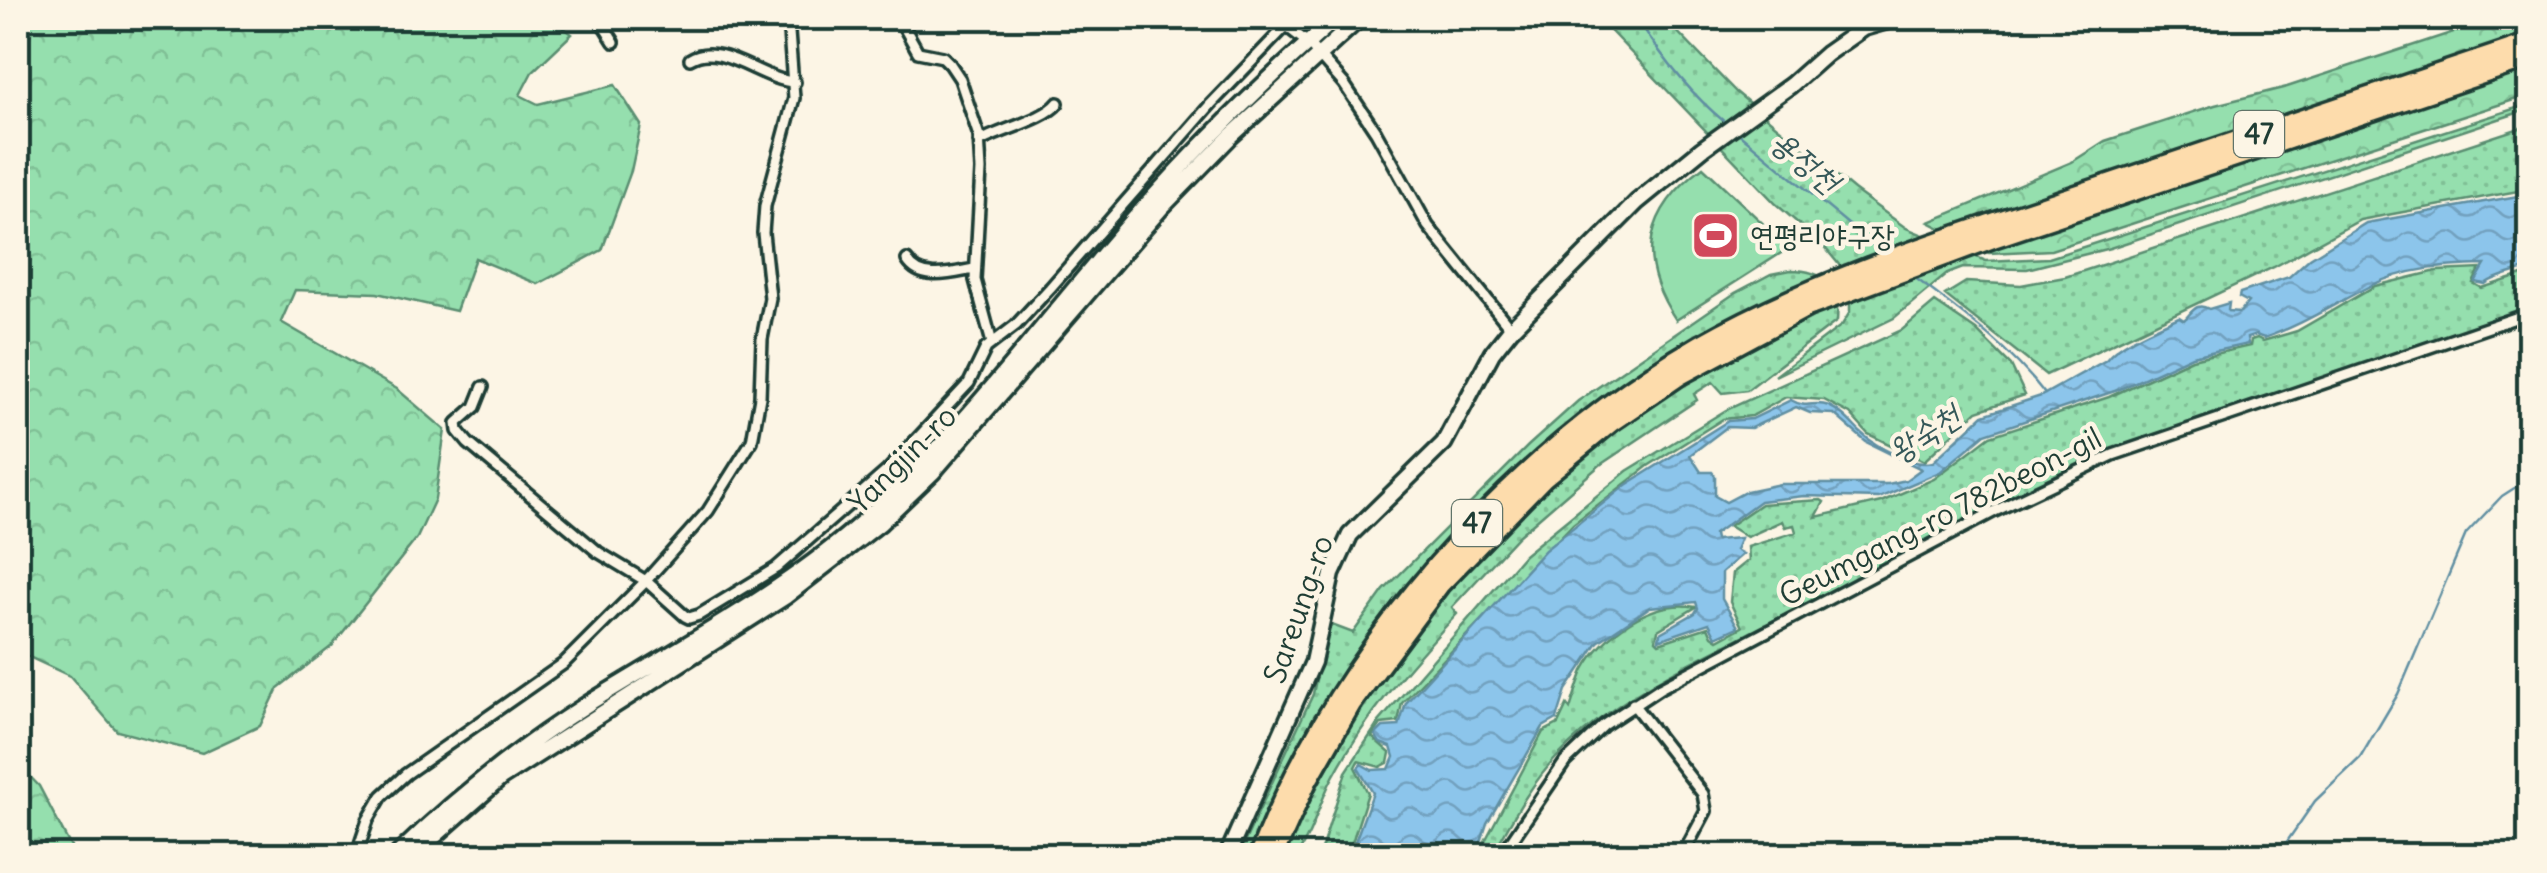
<svg xmlns="http://www.w3.org/2000/svg" width="2547" height="873" font-family="Delius,'Poor Story',sans-serif">
<style>
.grass{fill:url(#grass-dots);stroke:#5a8e71;stroke-width:2.5}
.forest{fill:url(#forest-crowns);stroke:#5a8e71;stroke-width:2.5}
.garden{fill:#95dfae;stroke:#5a8e71;stroke-width:2.5}
.water{fill:url(#water-waves);stroke:#608fa2;stroke-width:2.5;fill-rule:evenodd}
.lines{fill:none;stroke-linecap:round;stroke-linejoin:round}
.stream{stroke:#608fa2;stroke-width:2.5}
.street-casing{stroke:#1f3d34;stroke-width:16}
.secondary-casing{stroke:#1f3d34;stroke-width:21}
.highway-casing{stroke:#1f3d34;stroke-width:25}
.street{stroke:#fcf5e5;stroke-width:9}
.secondary{stroke:#fcf5e5;stroke-width:14}
.highway{stroke:#fddcac;stroke-width:18}
.labels{text-anchor:middle;dominant-baseline:central;stroke-width:9;stroke-linejoin:round;paint-order:stroke}
.shield{fill:#fcf5e5;stroke:#617469;stroke-width:2.5}
.shield-label{font-size:28px;font-weight:bold;fill:#1f3d34}
.poi-label{font-size:30px;fill:#1f3d34;stroke:#fcf5e5;text-anchor:start}
.street-label{font-size:30px;fill:#1f3d34;stroke:#fcf5e5}
.water-label{font-size:32px;font-style:italic;fill:#355859;stroke:#fcf5e5}
</style>
<defs>
<pattern id="grass-dots" width="8" height="8" patternUnits="userSpaceOnUse" patternTransform="scale(2.5)"><rect width="8" height="8" fill="#95dfae"/><path d="M2 2h.1M6 6h.1" fill="none" stroke="#80c096" stroke-width="1.8" stroke-linecap="round"/></pattern>
<pattern id="forest-crowns" width="20" height="18" patternUnits="userSpaceOnUse" patternTransform="scale(2.5)"><rect width="20" height="18" fill="#95dfae"/><path d="M2 6a3 3 0 1 1 6 0M12 15a3 3 0 1 1 6 0" fill="none" stroke="#80c096"/></pattern>
<pattern id="water-waves" width="16" height="10" patternUnits="userSpaceOnUse" patternTransform="scale(2.5)"><rect width="16" height="10" fill="#8cc5eb"/><path d="M0 5q4-4 8 0t8 0" fill="none" stroke="#72a1bf"/></pattern>
</defs>
<rect width="100%" height="100%" fill="#fcf5e5"/>
<filter id="ink" filterUnits="userSpaceOnUse"><feTurbulence type="fractalNoise" baseFrequency=".01" numOctaves="2"/><feDisplacementMap in="SourceGraphic" scale="20" xChannelSelector="R" yChannelSelector="G"/><feConvolveMatrix kernelMatrix="1 2 1 2 8 2 1 2 1" color-interpolation-filters="sRGB"/></filter>
<g filter="url(#ink)">
<path class="grass" d="M1598 18H1664L1736 92 1854 190 1906 228 1986 261 2049 258 2529 104V109L2110 248 2027 269 1963 268 1947 274 1894 318 1775 376 1842 325 1850 312V278L1822 244 1776 204Z
M2529 125V189L2360 220 2274 267 2046 375 1945 295 1966 282 2021 285 2065 277Z
M2480 269 2473 283 2482 288 2529 273V308L2106 451 1688 664C1640 690 1593 719 1556 758 1529 786 1511 822 1492 855L1477 856 1543 732 1558 724 1567 705 1570 709C1574 697 1578 683 1583 671 1602 634 1653 598 1696 607L1658 630 1656 640 1659 643 1708 627 1712 636 1718 640 1742 627 1730 602 1733 573 1749 560 1748 547 1796 532 1794 525 1785 527 1782 521 1747 537 1729 526 1761 504 1821 500 1824 502 1816 517 1881 502 1934 479 1990 436 2109 397 2192 359 2250 346 2251 340 2257 338 2263 341 2297 331 2375 286 2437 271Z
M1791 270C1824 270 1840 286 1837 321L1747 390 1723 393 1713 382 1694 394 1697 400 1600 465 1518 536 1452 607 1457 614C1408 667 1368 712 1333 777 1319 802 1314 831 1297 855H1284C1369 665 1505 497 1683 386 1724 361 1769 340 1811 318L1796 286C1753 304 1710 330 1670 355 1484 473 1327 648 1248 855L1238 856 1313 694 1325 635 1332 625 1353 633 1384 590 1528 446 1578 401 1735 293 1771 274Z
M1935 302 1976 330 2011 365 2025 395 1977 411 1924 461 1868 434 1850 414 1824 400 1786 397 1752 416 1723 419 1648 466 1573 524 1402 703 1398 722 1381 724 1372 737 1390 753 1388 763 1380 767 1358 761 1355 767 1368 793 1348 855 1319 856 1346 772 1379 722 1524 555 1627 471 1726 410 1902 330Z"/>
<path class="forest" d="M18 18H551L572 34 532 72 520 95 538 104 615 85 641 125 631 171 602 250 538 284 475 258 456 311 377 293 295 290 281 322 397 389 445 430 435 499 417 538 332 646 278 688 260 726 202 753 117 731 70 676 18 652Z
M2496 18H2529V95L2051 250 1989 253 1929 222 2072 162 2105 141 2215 105 2287 87Z
M18 764 39 786 75 855H18Z"/>
<path class="garden" d="M1703 167 1789 248 1676 320C1635 259 1645 210 1703 167Z"/>
<path class="water" d="M2529 194V268C2517 272 2496 276 2485 284L2475 282 2485 265C2446 266 2405 268 2370 286 2334 304 2302 325 2264 338L2256 335 2247 338 2248 344 2192 356 2118 390 1985 434 1940 472 1879 498 1804 496 1760 501 1714 534 1715 540 1741 538 1736 550 1743 554 1722 572V599L1738 627 1716 637 1709 623 1659 640 1660 633 1695 613 1698 608 1696 602 1650 607 1598 642 1566 690 1557 719 1543 727 1487 823 1481 842 1472 855H1350L1373 793 1358 768 1361 764 1372 770 1389 769 1394 757 1391 747 1380 743 1375 735 1383 727 1399 726 1406 703 1545 550 1626 485 1728 421 1752 419 1791 400C1808 410 1813 400 1829 406 1842 412 1850 422 1860 432 1875 446 1912 468 1933 462L1983 415 2041 396 2106 360C2119 342 2160 326 2179 317L2184 320C2193 311 2196 302 2209 309L2229 303 2228 311 2240 312 2248 302 2239 297 2240 293 2289 277 2310 258 2366 223ZM1796 407 1810 413 1834 414 1866 442 1921 469 1906 480 1888 484H1780L1747 491 1726 502 1715 496V476L1712 472H1701L1690 455 1727 427 1751 428Z"/>
<g class="lines">
<path class="stream" d="M1637 18C1661 56 1690 94 1726 123
M1736 131 1884 254
M1914 277C1962 313 2008 346 2045 394
M2277 856 2315 801 2360 758 2398 694 2466 534 2502 496 2530 478"/>
<defs>
<path id="street" d="M599 18 614 42
M899 18 918 52 943 57 950 64 960 79 979 136 981 170 975 280 992 343
M1263 18 1286 26 1308 43 1344 84 1376 132 1428 226 1511 329
M690 59C721 40 762 81 795 82
M979 142C1000 130 1046 119 1058 103
M907 260C921 283 952 273 974 269
M483 387 475 407 457 423 458 431 468 443 598 552 646 581 685 616 689 618 699 615 776 568 887 471 969 383 986 348 1016 325 1050 288 1211 104 1286 26
M1633 704 1703 794 1706 811 1682 856
M356 856 368 820 382 796 406 774 563 664 643 584 708 511 752 441 760 397 762 339 770 298 763 233 765 206 794 98 789 32 781 18
M1501 856 1565 762 1604 725 1660 688 1995 511 2113 455 2530 313"/>
<path id="secondary" d="M396 856C454 800 518 748 586 705 677 648 777 597 858 526 965 433 1048 315 1142 210 1202 142 1268 78 1336 18
M412 856 501 778 786 596 880 523 933 472 1162 207 1231 136 1360 18
M1227 856 1313 662 1332 574 1350 535 1444 443 1492 353 1511 329 1637 202 1702 149 1791 85 1826 54 1863 28 1897 18"/>
<path id="highway" d="M1259 856C1339 649 1509 456 1700 345 1814 280 1949 238 2073 196 2225 145 2377 94 2530 43
M1273 856 1307 781 1351 704 1440 584 1544 477 1611 422 1680 375 1807 307 1993 238 2530 58"/>
</defs>
<use href="#street" class="street-casing"/>
<use href="#secondary" class="secondary-casing"/>
<use href="#highway" class="highway-casing"/>
<use href="#street" class="street"/>
<use href="#secondary" class="secondary"/>
<use href="#highway" class="highway"/>
</g>
</g>
<defs>
<symbol id="stadium-square" viewBox="-11 -11 22 22"><rect x="-9" y="-9" width="18" height="18" rx="4" fill="#d1495b" stroke="#fcf5e5"/><path d="M0-5a6.5 5 0 1 0 0 10a6.5 5 0 1 0 0-10ZM-3.5-1.8h7v3.6h-7Z" fill="#fff"/></symbol>
</defs>
<g fill-rule="evenodd">
<use href="#stadium-square" x="1688" y="208" width="55" height="55"/>
</g>
<g class="labels">
<g class="shield">
<rect x="2234" y="111" width="50" height="46" rx="8"/>
<rect x="1452" y="500" width="50" height="46" rx="8"/>
</g>
<g class="shield-label">
<text x="2259" y="134">47</text>
<text x="1477" y="523">47</text>
</g>
<g class="poi-label">
<text x="1750" y="235">연평리야구장</text>
</g>
<g class="street-label">
<text transform="translate(902 459) rotate(-45)">Yangjin-ro</text>
<text transform="translate(1940 516) rotate(-27)">Geumgang-ro 782beon-gil</text>
<text transform="translate(1298 609) rotate(-71)">Sareung-ro</text>
</g>
<g class="water-label">
<text transform="translate(1806 161) rotate(40)">용정천</text>
<text transform="translate(1924 433) rotate(-33)">왕숙천</text>
</g>
</g>
<rect width="2547" height="873" fill="none" stroke="#fcf5e5" stroke-width="60"/>
<rect x="30" y="30" width="2487" height="813" fill="none" stroke="#1f3d34" stroke-width="4" filter="url(#ink)"/>
</svg>
